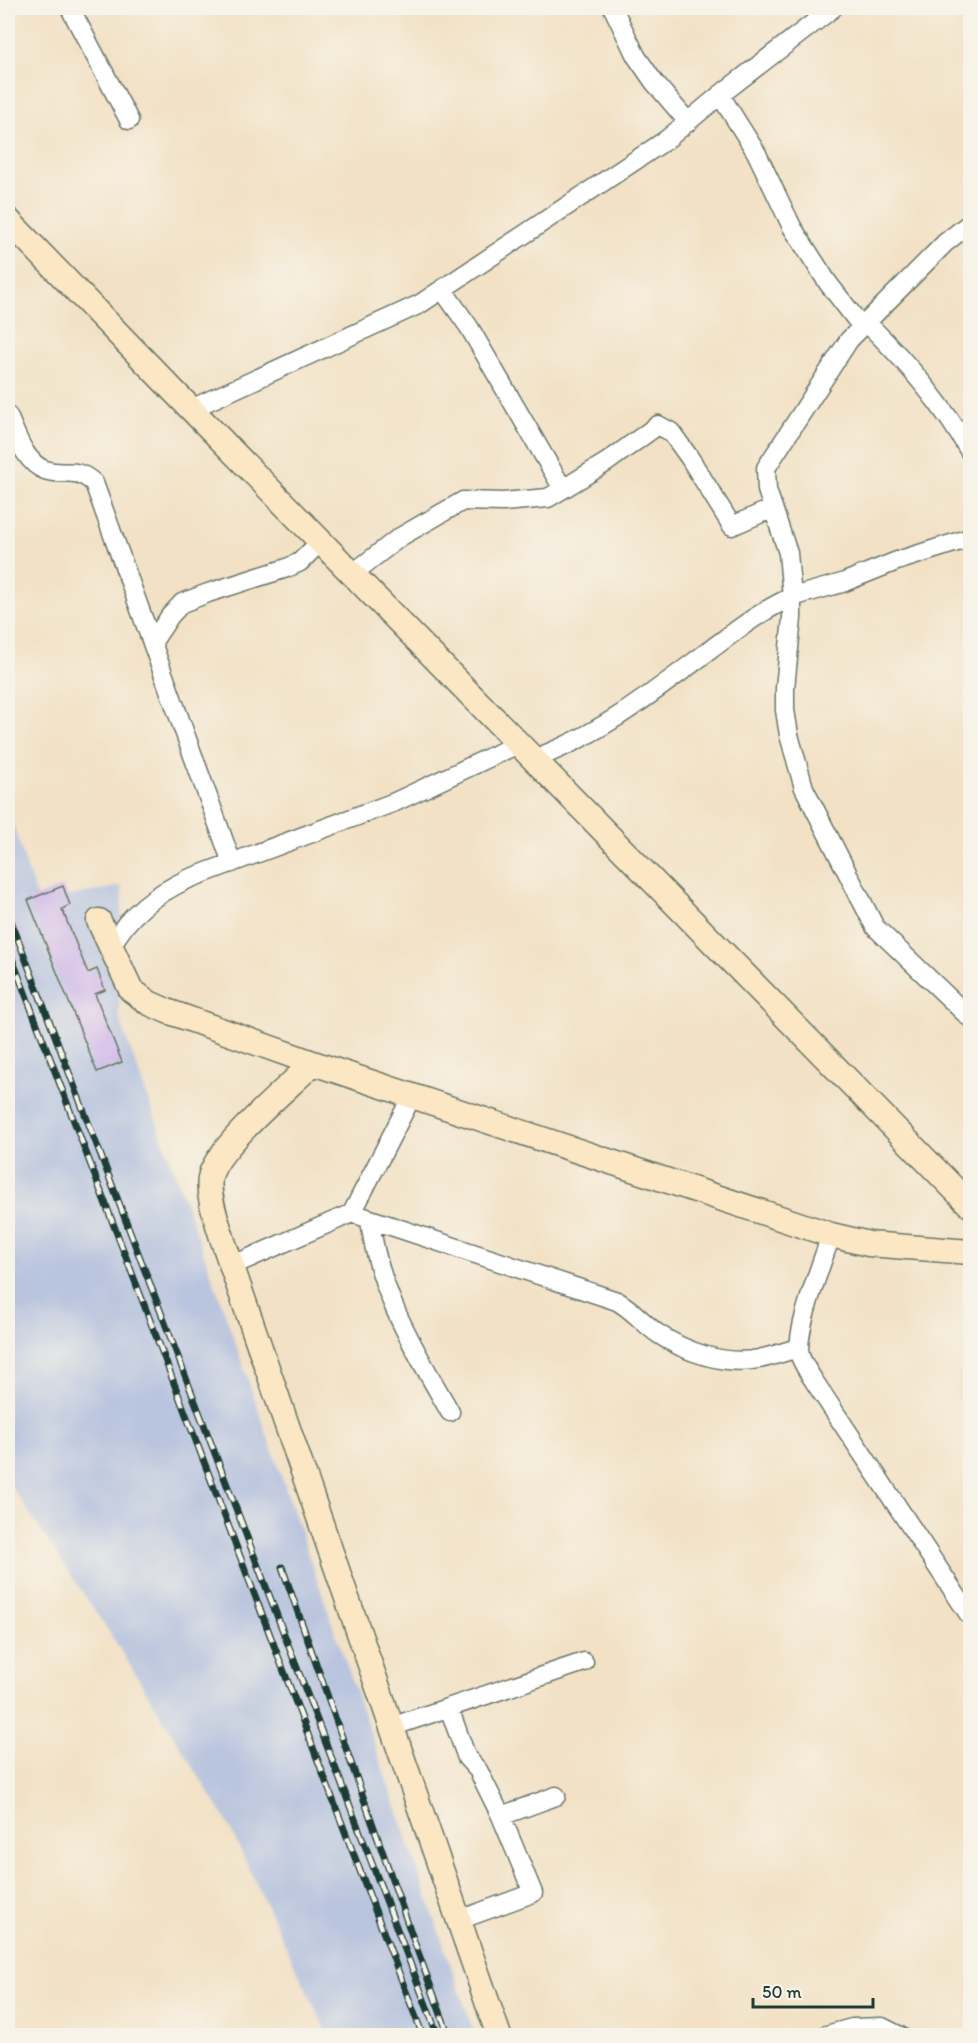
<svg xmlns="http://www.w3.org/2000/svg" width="978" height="2043" font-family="Itim,sans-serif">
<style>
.industrial{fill:#b9c5de}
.building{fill:#cbb1e9}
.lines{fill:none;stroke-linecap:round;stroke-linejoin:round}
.street-casing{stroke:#697667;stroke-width:21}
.secondary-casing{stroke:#697667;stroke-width:27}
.street{stroke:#fff;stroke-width:18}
.secondary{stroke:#fbe7c3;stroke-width:24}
.rail-casing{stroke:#1f3d34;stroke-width:7}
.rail{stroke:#f7f3e8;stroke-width:4.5;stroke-dasharray:14;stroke-linecap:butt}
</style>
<rect width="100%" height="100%" fill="#f7f3e8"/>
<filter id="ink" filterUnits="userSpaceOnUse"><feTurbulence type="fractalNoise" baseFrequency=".0167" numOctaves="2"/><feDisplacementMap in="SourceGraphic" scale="12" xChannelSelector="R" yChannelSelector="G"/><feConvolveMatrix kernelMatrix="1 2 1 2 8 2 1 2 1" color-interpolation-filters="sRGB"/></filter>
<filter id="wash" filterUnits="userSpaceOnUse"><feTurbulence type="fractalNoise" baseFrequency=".008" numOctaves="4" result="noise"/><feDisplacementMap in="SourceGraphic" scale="24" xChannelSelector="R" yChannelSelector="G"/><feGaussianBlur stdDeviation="1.35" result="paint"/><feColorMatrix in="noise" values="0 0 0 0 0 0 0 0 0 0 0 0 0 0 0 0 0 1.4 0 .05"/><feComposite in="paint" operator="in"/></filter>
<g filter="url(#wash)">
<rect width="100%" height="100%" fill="#f2e1c5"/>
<path class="industrial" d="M8 808 38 902 122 886 119 1017 219 1296 475 2035H328L226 1820 113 1638 8 1481Z"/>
<g id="blocks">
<path class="building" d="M63 886 70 905 62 909 88 973 97 969 105 990 95 994 122 1062 97 1072 28 900Z"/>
</g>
</g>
<g filter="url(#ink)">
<use href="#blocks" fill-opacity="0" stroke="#697667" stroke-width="1.5"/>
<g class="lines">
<defs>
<path id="street" d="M70 8 129 120
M613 8 636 56 654 82 688 122
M720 95 756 152 792 227 828 283 862 327
M867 323C907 362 942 403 970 452
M191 409 420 304 666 140 720 95 833 8
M8 416C16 434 25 463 45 470 65 477 74 465 94 483L232 863
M563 489 607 462 658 425 671 432 689 457 732 526 773 508
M970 538 897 561 842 583 792 597V618L785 688V710L789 735 804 788 875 927 970 1018
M352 574 400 537 463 501 503 502 548 498 563 489 469 327 442 289
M152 643 170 616 182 603 208 593 287 568 300 562 320 542
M533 759C599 736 655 691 710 650 737 630 762 610 792 597L788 553 767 490 766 468 849 340 945 243 970 223
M111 947C128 914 156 894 188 879L395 802 518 744
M352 1213 617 1301C633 1310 643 1323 657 1333 685 1352 725 1366 759 1359 773 1356 786 1351 799 1348
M370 1220C378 1292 415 1350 450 1412
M831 1235C823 1261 794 1332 800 1356 804 1366 810 1375 816 1384L970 1616
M231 1266 352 1213 412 1096
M449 1708 467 1758 478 1770 501 1816 533 1893 459 1920
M391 1727 584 1662
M501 1816 556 1796
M823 2036 852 2028 882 2027 900 2036"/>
<path id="secondary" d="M8 220 191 409 970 1205
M99 921 131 990 149 1003 167 1011 313 1063 831 1235 869 1244 970 1252
M313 1063C290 1086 214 1149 210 1178 207 1196 218 1224 223 1241L499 2036"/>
</defs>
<use href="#street" class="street-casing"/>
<use href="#secondary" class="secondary-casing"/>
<use href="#street" class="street"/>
<use href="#secondary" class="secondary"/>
<defs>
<path id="rail" d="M8 913 438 2036
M8 948 423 2036
M282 1567 415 1944 449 2036"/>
</defs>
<use href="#rail" class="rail-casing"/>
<use href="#rail" class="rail"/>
</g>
</g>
<rect width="978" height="2043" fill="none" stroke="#f7f3e8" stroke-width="30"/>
<path d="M753 1998v9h120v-9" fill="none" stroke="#1f3d34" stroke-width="3"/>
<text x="762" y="1998" font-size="18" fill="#1f3d34" stroke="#f7f3e8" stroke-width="4.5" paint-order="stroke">50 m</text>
</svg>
